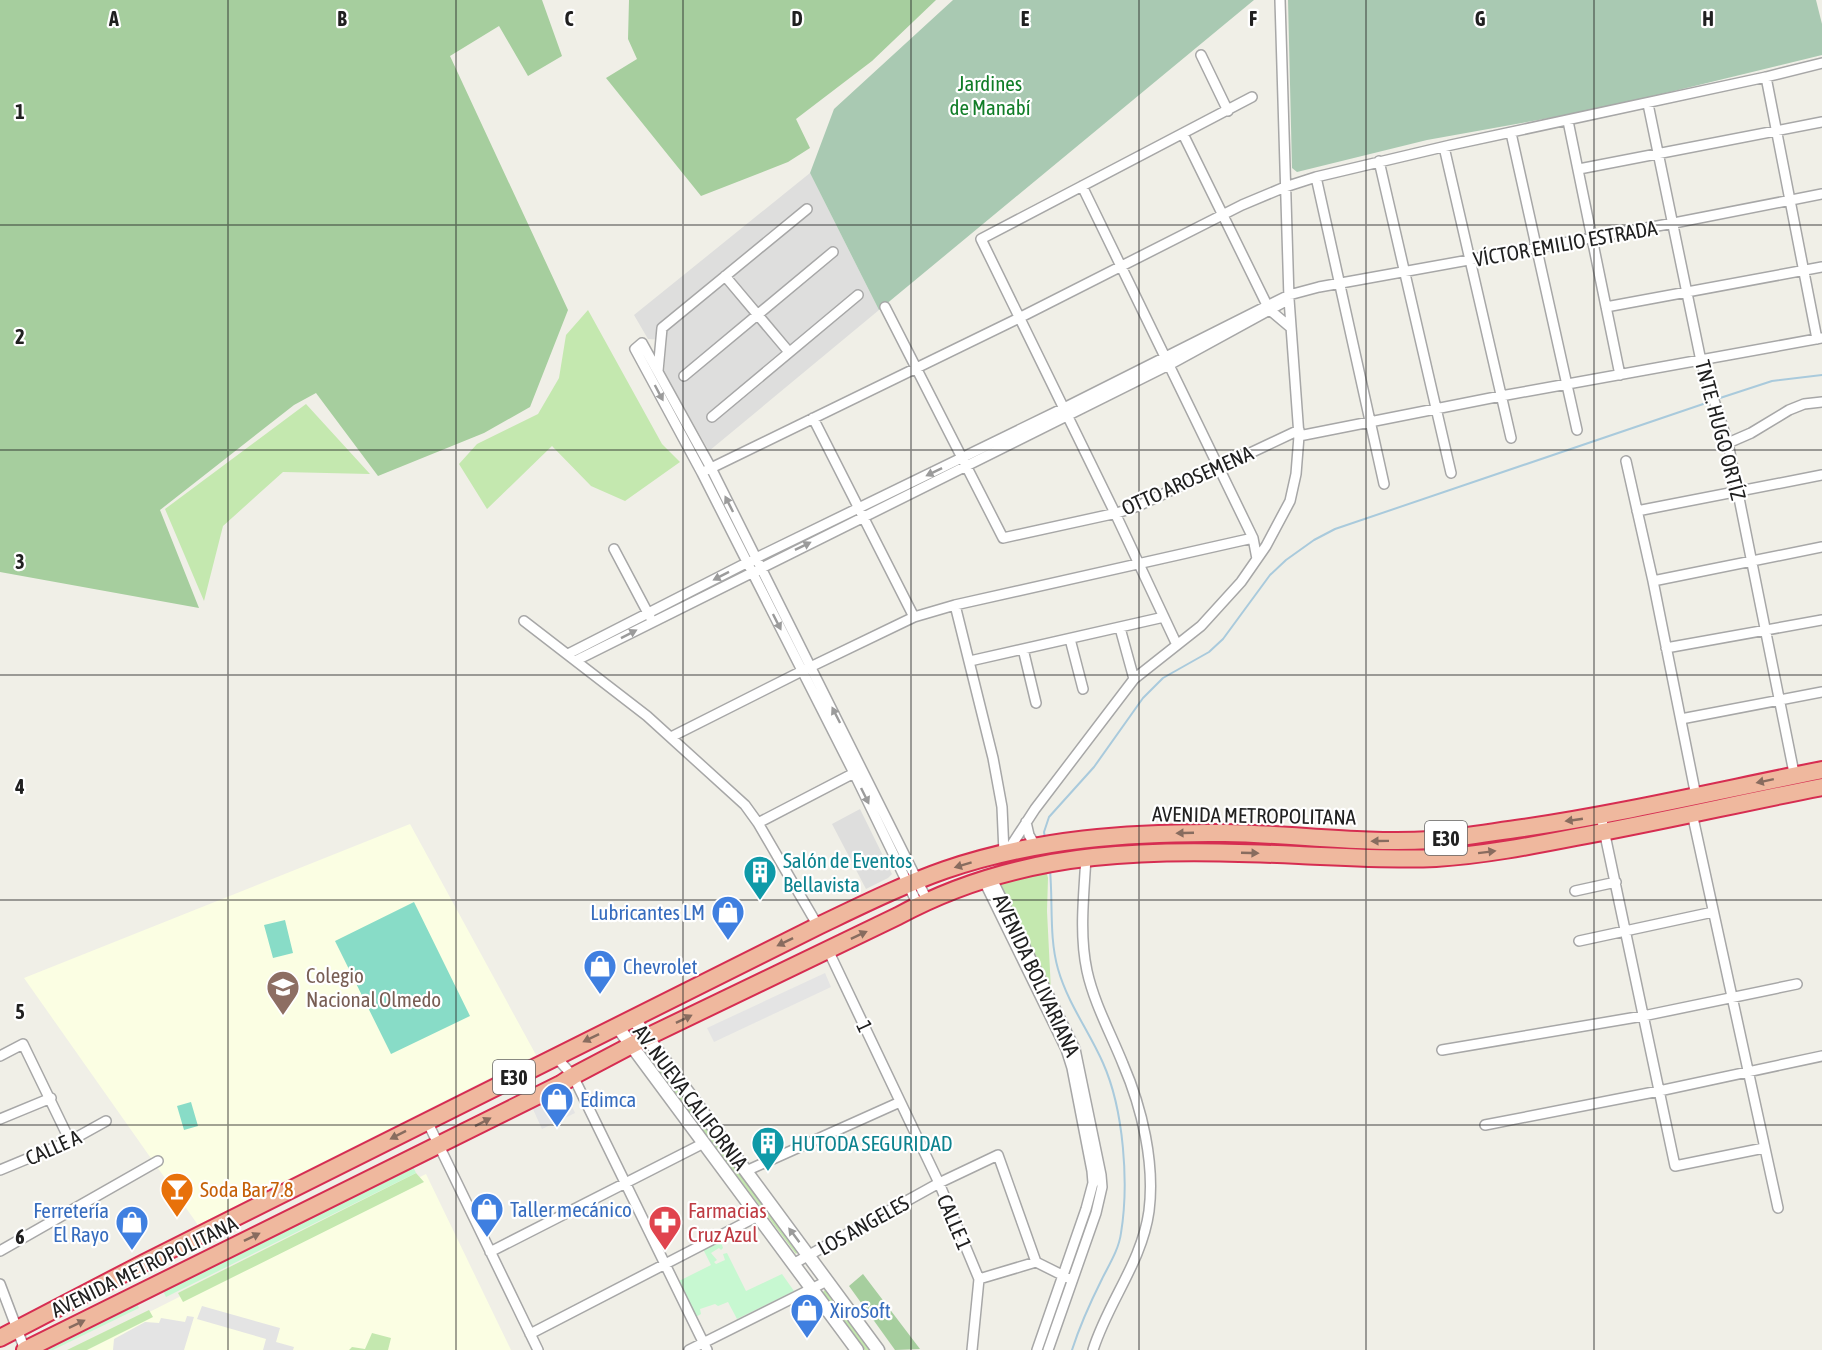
<svg xmlns="http://www.w3.org/2000/svg" width="1822" height="1350" font-family="'Asap Condensed',sans-serif">
<style>
.residential{fill:#dededd}
.education{fill:#fbfee3}
.grass{fill:#c4e8af}
.forest{fill:#a6ce9e}
.cemetery{fill:#a9c9b2}
.park{fill:#c7f8d1}
.pitch{fill:#88dcc7}
.parking{fill:#e4e4e4}
.lines{fill:none;stroke-linecap:round;stroke-linejoin:round}
.stream{stroke:#a9cadc;stroke-width:2}
.minor-casing{stroke:#a7a7a7;stroke-width:12}
.tertiary-casing{stroke:#a7a7a7;stroke-width:15}
.trunk-casing{stroke:#d62d51;stroke-width:20}
.minor{stroke:#fff;stroke-width:9}
.tertiary{stroke:#fff;stroke-width:12}
.trunk{stroke:#efb89e;stroke-width:16}
.oneway{fill:#9b9b9b}
.oneway2{fill:#886c5f}
.grid{fill:none;stroke:#202020;stroke-width:1.5;stroke-opacity:0.55}
.labels{text-anchor:middle;dominant-baseline:central;stroke-width:4.5;stroke-linejoin:round;paint-order:stroke}
.shield{fill:#fff;stroke:#636363;stroke-width:1.5}
.shield-label{font-size:20px;font-weight:bold;fill:#202020}
.park-label{font-size:21px;fill:#107d27;stroke:#fff}
.street-label{font-size:21px;fill:#202020;stroke:#fff}
.culture-label{font-size:21px;fill:#0d838f;stroke:#fff;text-anchor:start}
.shop-label{font-size:21px;fill:#366cbe;stroke:#fff;text-anchor:start}
.education-label{font-size:21px;fill:#785e54;stroke:#fff;text-anchor:start}
.food-label{font-size:21px;fill:#c56008;stroke:#fff;text-anchor:start}
.health-label{font-size:21px;fill:#be3a42;stroke:#fff;text-anchor:start}
.grid-label{font-size:20px;text-anchor:middle;font-weight:bold;fill:#202020;stroke:#fff;stroke-width:4.5;stroke-linejoin:round;paint-order:stroke}
</style>
<rect width="100%" height="100%" fill="#f0efe7"/>
<path class="residential" d="M810 173 879 310 709 451 664 372 667 340 648 339 634 315Z
M860 809 892 874 888 878 866 889 832 824Z"/>
<path class="education" d="M410 824 536 1055 198 1225 24 978Z
M426 1174 511 1350H74L191 1291Z"/>
<path class="grass" d="M588 310 662 444 680 462 625 501 591 486 552 446 487 509 459 464 477 444 538 414 559 378 566 335Z
M306 404 370 474 283 472 223 526 204 601 165 509Z
M1046 870 1048 878 1047 911 1051 991 1001 884Z
M662 1068 798 1251 796 1254 658 1071Z
M416 1173 424 1182 183 1302 178 1293Z
M825 1290 870 1350H865L822 1293Z
M149 1310 153 1317 87 1350H67Z
M372 1333 391 1338 388 1350H349L352 1347 365 1349Z"/>
<path class="forest" d="M0 0H542L562 56 528 76 499 26 450 56 568 310 530 407 484 433 378 476 316 393 294 405 160 510 199 608 0 572Z
M629 0H936L872 61 796 119 810 148 788 162 701 196 606 78 637 59 628 39Z
M863 1274 920 1349 895 1350 849 1286Z"/>
<path class="cemetery" d="M953 0H1254L879 310 810 173 834 109Z
M1288 0H1816L1822 24V55L1600 109 1427 140 1297 172 1292 168Z"/>
<path class="park" d="M412 1164 416 1173 166 1297 162 1289Z
M720 1239 723 1248 721 1250 719 1248 711 1253 717 1260 714 1262 716 1264 725 1260 723 1254 727 1253 746 1291 782 1274 794 1291 737 1319 728 1302 718 1306 715 1304 700 1309 701 1314 694 1318 677 1282 711 1265 703 1249Z
M136 1301 139 1308 53 1350H37Z"/>
<path class="pitch" d="M414 902 470 1016 391 1054 335 941Z
M285 920 293 953 273 958 264 925Z
M191 1102 198 1126 184 1130 177 1106Z"/>
<path class="parking" d="M825 973 831 987 714 1042 707 1028Z
M565 1092 575 1113 542 1129 532 1107Z
M202 1306 280 1328 276 1342 294 1347 293 1350H263L266 1339 197 1319Z
M187 1316 194 1317 184 1350H113L114 1339 145 1322 159 1323 161 1318 185 1322Z"/>
<g class="lines">
<path class="stream" d="M1717 399 1772 381 1822 375
M1045 838 1044 832 1049 817 1094 767 1143 698 1163 678 1209 652 1223 639 1270 575 1286 560 1314 540 1335 529 1712 401
M1050 870C1053 902 1049 938 1058 969 1068 1004 1089 1031 1103 1063 1124 1110 1129 1184 1121 1233 1119 1249 1109 1265 1102 1279 1090 1303 1080 1325 1072 1350"/>
<defs>
<path id="minor" d="M1201 55 1228 111
M1766 77 1817 339
M1648 104 1701 361 1728 443 1795 778
M1568 121 1620 375
M1511 133 1577 430
M1183 134 1267 305 1271 311 1290 327
M1444 147 1511 438
M1379 161 1451 473
M1579 169 1822 122
M1316 177 1384 484
M1082 186 1253 538 1257 559
M725 276 789 352
M885 307 1003 538 1117 513 1138 506 1299 430
M1606 307 1822 267
M658 371 662 328 807 209
M684 376 833 252
M712 417 858 295
M813 418 914 617
M1299 436 1501 396 1822 338
M1728 443 1751 433 1789 410 1804 404 1822 402
M1626 461 1653 581 1696 796 1695 799
M707 470 1019 318 1242 205 1285 187 1316 177 1451 145 1766 77 1822 63
M1637 511 1822 475
M614 549 650 617
M1653 581 1822 547
M955 605 993 758 1002 807 1004 853
M524 621 647 716 745 805 758 823 818 926
M1120 628 1134 679
M1070 639 1083 689
M1177 645 1115 513 981 239 1252 97
M1666 648 1822 620
M1023 649 1036 703
M568 654 756 558 1064 408 1289 295 1319 287 1674 223 1822 194
M577 660 1169 365 1284 302
M970 661 1164 617
M1681 719 1822 692
M671 737 802 671 914 617 955 605 1253 538
M1692 813 1778 1208
M1601 816 1675 1166 1764 1148
M1026 822 1029 835 1036 847
M758 823 858 771
M1007 852 1035 809 1134 679 1201 626 1241 582 1266 546 1290 501 1296 474 1299 436 1289 299 1280 0
M1086 857C1084 894 1079 934 1087 971 1094 1003 1111 1034 1123 1064 1142 1108 1155 1163 1149 1211 1142 1262 1108 1302 1093 1350
M991 877 1075 1049 1101 1175 1102 1187 1096 1213 1048 1350
M983 879 1066 1049 1072 1068 1092 1171 1093 1183 1086 1209 1037 1350
M1575 891 1616 882
M918 905 854 773 702 473 635 349 642 343 711 468 927 900
M1579 941 1713 912
M828 950 939 1183 979 1279 972 1350
M1442 1050 1643 1016 1797 984
M0 1056 23 1044 70 1141
M555 1056 573 1076 707 1350
M0 1119 51 1098
M427 1121 538 1350
M1485 1125 1659 1091 1822 1056
M0 1170 70 1141 106 1121
M746 1171 900 1102
M0 1251 158 1161
M490 1252 704 1143
M793 1264 939 1183 998 1155 1036 1262 1068 1278
M979 1279 1036 1262
M0 1284 25 1350
M530 1334 758 1216
M689 1350 827 1281"/>
<path id="tertiary" d="M633 1018 878 1350
M617 1026 857 1350"/>
<path id="trunk" d="M0 1338 144 1263 818 926C860 906 902 885 945 870 1035 839 1131 832 1225 833 1294 834 1362 844 1431 840 1462 838 1493 832 1523 828 1624 813 1722 790 1822 770
M25 1350 561 1084 573 1076 647 1037 898 916C1027 846 1157 849 1299 855 1344 857 1390 860 1436 858 1483 855 1530 846 1576 837 1659 822 1740 803 1822 787"/>
</defs>
<use href="#minor" class="minor-casing"/>
<use href="#tertiary" class="tertiary-casing"/>
<use href="#trunk" class="trunk-casing"/>
<use href="#minor" class="minor"/>
<use href="#tertiary" class="tertiary"/>
<use href="#trunk" class="trunk"/>
</g>
<defs><path id="oneway-solid" d="M-6-.8H1V-3.2L6.5 0L1 3.2V.8H-6Z" transform="scale(1.5)"/></defs>
<g class="oneway">
<use href="#oneway-solid" transform="translate(659 393) rotate(62)"/>
<use href="#oneway-solid" transform="translate(934 472) rotate(154)"/>
<use href="#oneway-solid" transform="translate(729 504) rotate(-117)"/>
<use href="#oneway-solid" transform="translate(803 546) rotate(-26)"/>
<use href="#oneway-solid" transform="translate(721 576) rotate(153)"/>
<use href="#oneway-solid" transform="translate(777 622) rotate(63)"/>
<use href="#oneway-solid" transform="translate(629 634) rotate(-27)"/>
<use href="#oneway-solid" transform="translate(836 715) rotate(-117)"/>
<use href="#oneway-solid" transform="translate(865 796) rotate(64)"/>
<use href="#oneway-solid" transform="translate(794 1235) rotate(-127)"/>
</g>
<g class="oneway2">
<use href="#oneway-solid" transform="translate(1765 781) rotate(168)"/>
<use href="#oneway-solid" transform="translate(1574 820) rotate(172)"/>
<use href="#oneway-solid" transform="translate(1185 833) rotate(178)"/>
<use href="#oneway-solid" transform="translate(1380 841) rotate(179)"/>
<use href="#oneway-solid" transform="translate(1487 852) rotate(-7)"/>
<use href="#oneway-solid" transform="translate(1250 853) rotate(2)"/>
<use href="#oneway-solid" transform="translate(963 865) rotate(163)"/>
<use href="#oneway-solid" transform="translate(859 935) rotate(-25)"/>
<use href="#oneway-solid" transform="translate(785 942) rotate(154)"/>
<use href="#oneway-solid" transform="translate(684 1019) rotate(-26)"/>
<use href="#oneway-solid" transform="translate(591 1038) rotate(154)"/>
<use href="#oneway-solid" transform="translate(483 1122) rotate(-27)"/>
<use href="#oneway-solid" transform="translate(398 1135) rotate(153)"/>
<use href="#oneway-solid" transform="translate(252 1237) rotate(-26)"/>
<use href="#oneway-solid" transform="translate(77 1324) rotate(-26)"/>
</g>
<path class="grid" d="M228 0V1350M456 0V1350M683 0V1350M911 0V1350M1139 0V1350M1366 0V1350M1594 0V1350M0 225H1822M0 450H1822M0 675H1822M0 900H1822M0 1125H1822"/>
<defs>
<symbol id="building-pin" viewBox="-11 -11 22 30"><path d="M0 17L-7.5 6A9.5 9.5 0 1 1 7.5 6Z" fill="#0f9aa8" stroke="#fff"/><path d="M-4-6H4V6H1V3H-1V6H-4ZM-2.5-4.3h1.7v1.8h-1.7ZM.8-4.3h1.7v1.8H.8ZM-2.5-1h1.7V.8h-1.7ZM.8-1h1.7V.8H.8Z" fill="#fff"/></symbol>
<symbol id="shop-pin" viewBox="-11 -11 22 30"><path d="M0 17L-7.5 6A9.5 9.5 0 1 1 7.5 6Z" fill="#3f7fe0" stroke="#fff"/><path d="M-5-2.5h2.3a2.7 3.5 0 0 1 5.4 0H5L5.5 6h-11ZM-1.5-2.5h3a1.5 2.3 0 0 0-3 0Z" fill="#fff"/></symbol>
<symbol id="school-pin" viewBox="-11 -11 22 30"><path d="M0 17L-7.5 6A9.5 9.5 0 1 1 7.5 6Z" fill="#8d6e63" stroke="#fff"/><path d="M0-5L7-2L0 1L-7-2ZM-4 1L0 2.5L4 1V4Q0 6-4 4Z" fill="#fff"/></symbol>
<symbol id="bar-pin" viewBox="-11 -11 22 30"><path d="M0 17L-7.5 6A9.5 9.5 0 1 1 7.5 6Z" fill="#e8710a" stroke="#fff"/><path d="M-6-5H6L.8 .8V4.5H3.5V6h-7V4.5H-.8V.8Z" fill="#fff"/></symbol>
<symbol id="pharmacy-pin" viewBox="-11 -11 22 30"><path d="M0 17L-7.5 6A9.5 9.5 0 1 1 7.5 6Z" fill="#e0444e" stroke="#fff"/><path d="M-2-6h4v4h4v4h-4v4h-4v-4h-4v-4h4Z" fill="#fff"/></symbol>
</defs>
<g fill-rule="evenodd">
<use href="#building-pin" x="741" y="853" width="38" height="52"/>
<use href="#shop-pin" x="709" y="893" width="38" height="52"/>
<use href="#shop-pin" x="581" y="947" width="38" height="52"/>
<use href="#school-pin" x="264" y="968" width="38" height="52"/>
<use href="#shop-pin" x="538" y="1080" width="38" height="52"/>
<use href="#building-pin" x="749" y="1124" width="38" height="52"/>
<use href="#bar-pin" x="158" y="1170" width="38" height="52"/>
<use href="#shop-pin" x="468" y="1190" width="38" height="52"/>
<use href="#shop-pin" x="113" y="1203" width="38" height="52"/>
<use href="#pharmacy-pin" x="646" y="1203" width="38" height="52"/>
<use href="#shop-pin" x="788" y="1291" width="38" height="52"/>
</g>
<g class="labels">
<g class="shield">
<rect x="1425" y="821" width="42" height="34" rx="4.5"/>
<rect x="493" y="1060" width="42" height="34" rx="4.5"/>
</g>
<g class="shield-label">
<text x="1446" y="838">E30</text>
<text x="514" y="1077">E30</text>
</g>
<g class="park-label">
<text x="990" y="83">Jardines<tspan x="990" dy="24">de Manabí</tspan></text>
</g>
<g class="street-label">
<text transform="translate(1565 243) rotate(-10)">VÍCTOR EMILIO ESTRADA</text>
<text transform="translate(1721 430) rotate(75)">TNTE. HUGO ORTÍZ</text>
<text transform="translate(1187 480) rotate(-24)">OTTO AROSEMENA</text>
<text transform="translate(1254 815) rotate(1)">AVENIDA METROPOLITANA</text>
<text transform="translate(1037 975) rotate(65)">AVENIDA BOLIVARIANA</text>
<text transform="translate(865 1026) rotate(65)">1</text>
<text transform="translate(691 1097) rotate(53)">AV. NUEVA CALIFORNIA</text>
<text transform="translate(53 1147) rotate(-24)">CALLE A</text>
<text transform="translate(955 1222) rotate(67)">CALLE 1</text>
<text transform="translate(863 1225) rotate(-29)">LOS ANGELES</text>
<text transform="translate(144 1266) rotate(-26)">AVENIDA METROPOLITANA</text>
</g>
<g class="culture-label">
<text x="783" y="860">Salón de Eventos<tspan x="783" dy="24">Bellavista</tspan></text>
<text x="791" y="1143">HUTODA SEGURIDAD</text>
</g>
<g class="shop-label">
<text x="705" y="912" text-anchor="end">Lubricantes LM</text>
<text x="623" y="966">Chevrolet</text>
<text x="580" y="1099">Edimca</text>
<text x="510" y="1209">Taller mecánico</text>
<text x="109" y="1210" text-anchor="end">Ferretería<tspan x="109" dy="24">El Rayo</tspan></text>
<text x="830" y="1310">XiroSoft</text>
</g>
<g class="education-label">
<text x="306" y="975">Colegio<tspan x="306" dy="24">Nacional Olmedo</tspan></text>
</g>
<g class="food-label">
<text x="200" y="1189">Soda Bar 7.8</text>
</g>
<g class="health-label">
<text x="688" y="1210">Farmacias<tspan x="688" dy="24">Cruz Azul</tspan></text>
</g>
</g>
<g class="grid-label">
<text x="114" y="26">A</text>
<text x="342" y="26">B</text>
<text x="569" y="26">C</text>
<text x="797" y="26">D</text>
<text x="1025" y="26">E</text>
<text x="1253" y="26">F</text>
<text x="1480" y="26">G</text>
<text x="1708" y="26">H</text>
<text x="20" y="119">1</text>
<text x="20" y="344">2</text>
<text x="20" y="569">3</text>
<text x="20" y="794">4</text>
<text x="20" y="1019">5</text>
<text x="20" y="1244">6</text>
</g>
</svg>
